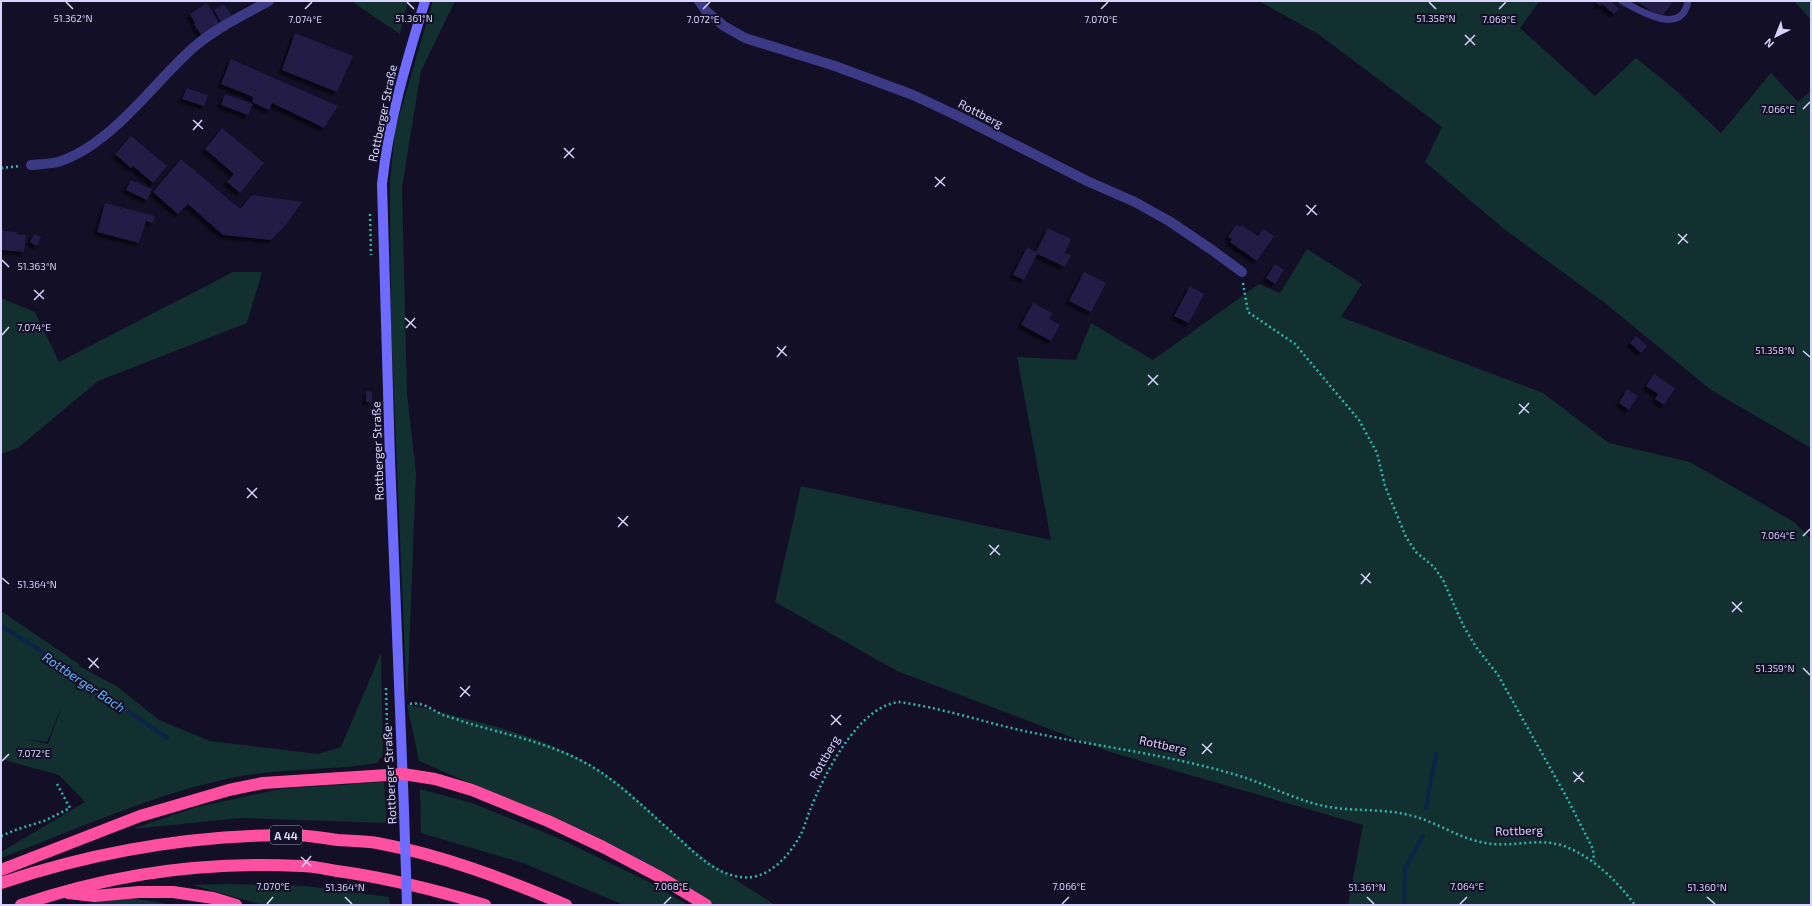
<svg xmlns="http://www.w3.org/2000/svg" width="1812" height="906" font-family="'Exo 2',sans-serif">
<style>
.green{fill:#12302f;fill-rule:evenodd}
.lines{fill:none;stroke-linecap:round;stroke-linejoin:round}
.stream{stroke:#0c2248;stroke-width:4}
.building{fill:#241b47;filter:url(#shadow)}
.path{stroke:#2fb8b0;stroke-width:2.5;stroke-dasharray:2 3;stroke-linecap:butt}
.service{stroke:#3d3a85;stroke-width:7}
.minor{stroke:#3d3a85;stroke-width:10}
.secondary{stroke:#6f6bff;stroke-width:10}
.motorway{stroke:#ff4fa3;stroke-width:12}
.secondary-bridge{stroke:#6f6bff;stroke-width:10}
.ticks{fill:none;stroke:#d9d4ff;stroke-width:1.5}
.labels{text-anchor:middle;dominant-baseline:central;stroke-width:4;stroke-linejoin:round;paint-order:stroke}
.shield{fill:#130f26;stroke:#9e99be;stroke-width:1}
.shield-label{font-size:11px;font-weight:bold;fill:#d9d4ff}
.street-label{font-size:12px;fill:#d9d4ff;stroke:#130f26}
.water-label{font-size:13px;font-style:italic;fill:#62b6ff;stroke:#130f26}
.ticks-label{font-size:10px;text-anchor:middle;fill:#d9d4ff;stroke:#130f26;stroke-width:4;stroke-linejoin:round;paint-order:stroke}
</style>
<defs>
<filter id="shadow"><feDropShadow dx="-3.5" dy="3.5" stdDeviation="1" flood-color="#0009"/></filter>
</defs>
<rect width="100%" height="100%" fill="#130f26"/>
<path class="green" d="M351 1H408L400 34Z
M433 1H455L421 71 402 187 407 393 416 473 407 704C470 720 550 736 604 773 639 796 666 829 699 854 723 873 750 888 775 905H715L606 842 419 761 407 704 391 324 390 182 395 130Z
M1259 1H1540L1520 28 1595 96 1636 58 1672 87 1721 133 1771 73 1798 102 1811 91V448L1711 390 1605 303 1504 229 1425 162 1442 127 1318 34Z
M1794 1H1811V20Z
M1307 249 1362 284 1341 317 1543 393 1609 443 1690 462 1794 522 1811 539V905H1348L1363 825 1110 752 897 671 775 602 801 486 1051 540 1017 357 1076 360 1091 323 1153 360 1259 284 1280 293Z
M233 272H262L247 323 98 381 18 448 1 454V298L35 312 59 362Z
M1 611 79 664V666L118 687 159 720 210 741 318 754 341 747 381 653 383 755 377 763C331 771 282 768 236 777 155 793 78 829 1 858V852L85 802 59 775 1 759ZM64 701 48 744 24 739 47 742Z
M384 782 387 823 241 818 132 829 197 807 280 789Z
M420 789 472 803 556 837 655 885 688 905H624L523 863 421 833Z
M227 884 306 886 389 897 390 905H262L192 885Z
M123 897 175 905H80Z"/>
<g class="lines">
<path class="stream" d="M1 626 32 645 167 738
M1426 808 1436 754
M1404 905 1405 868 1423 836"/>
</g>
<path class="building" d="M1595 1H1611L1619 9 1614 14 1602 4 1600 6Z
M1636 1H1669L1672 3 1661 18Z
M207 3 220 24 202 36 194 24 195 23 190 14Z
M224 4 232 16 221 23 214 10Z
M295 33 353 56 337 92 282 70Z
M231 59 338 106 324 128 272 103 269 110 252 102 253 97 221 84Z
M187 88 208 95 204 106 182 99Z
M225 94 253 104 248 115 221 105Z
M222 128 264 163 240 193 227 182 234 174 205 149Z
M131 136 167 166 153 183 133 166 131 168 115 154Z
M181 159 240 209 252 195 302 202 286 225 271 240 223 235 188 204 178 214 153 192Z
M131 180 152 189 147 200 126 190Z
M105 203 155 216 153 223 146 221 139 243 97 232Z
M1236 225 1240 227 1242 225 1258 236 1263 229 1274 236 1257 261 1230 242 1232 239 1228 237Z
M1048 228 1071 239 1065 253 1071 255 1065 267 1037 254 1024 280 1013 275 1027 247 1036 252Z
M1 229H3V231L17 232 16 234 26 235 24 252 1 250Z
M34 234 41 237 37 246 30 242Z
M1275 264 1284 270 1275 284 1266 278Z
M1084 272 1106 283 1091 312 1069 301Z
M1190 286 1204 294 1189 323 1174 316Z
M1033 303 1052 313 1049 319 1060 325 1051 341 1021 325Z
M1636 336 1647 346 1641 353 1630 343Z
M1654 374 1675 388 1664 405 1655 399 1658 394 1646 386Z
M1627 389 1638 396 1629 410 1619 403Z
M366 391 372 392V402H366Z"/>
<g class="lines">
<path class="path" d="M1 168 21 166
M370 214 371 255
M1243 283 1248 312 1295 344 1359 420 1377 453 1385 486 1406 537 1416 552 1434 567 1443 580 1463 625 1476 647 1498 675 1567 798 1593 849 1594 861
M386 688 388 763
M410 704C422 701 432 710 443 715 449 717 457 719 464 722 511 736 561 745 602 773 628 791 651 814 675 835 694 852 714 874 741 877 768 881 790 855 801 834 805 826 807 817 810 810 824 775 858 706 899 702 943 708 986 723 1029 732 1100 747 1173 755 1243 777 1270 786 1296 800 1324 806 1352 812 1381 808 1409 815 1436 821 1459 839 1486 843 1512 848 1538 837 1564 846 1593 857 1617 881 1635 905
M1 836 18 829 44 821 70 808 57 784"/>
<path class="service" d="M1622 1C1640 11 1682 37 1688 1"/>
<path class="minor" d="M699 1 706 11 724 26 745 38 835 66 913 95 960 117 1087 181 1135 202 1169 221 1212 250 1242 272
M31 165C40 164 50 164 58 162 112 145 153 83 194 47 216 28 244 15 269 1"/>
<path class="secondary" d="M404 810 390 459 382 184C389 119 406 63 425 1"/>
<path class="motorway" d="M1 870 140 816 229 790 263 783 403 774 435 779 472 790 548 821 603 847 658 876 706 905
M1 883C96 851 192 835 292 835 307 835 323 838 338 840 351 841 364 841 377 843 442 855 505 879 566 905
M68 893 94 896 139 892H173L213 898 236 905
M21 905C111 874 206 861 301 866 313 866 325 869 337 871 388 878 436 890 485 905"/>
<path class="secondary-bridge" d="M404 810 407 905"/>
</g>
<path class="ticks" d="M66 2 73 9M407 2 414 9M1429 2 1436 9M305 9 312 2M703 9 710 2M1101 9 1108 2M1499 9 1506 2M1465 35 1475 45M1465 45 1475 35M1803 109 1810 102M193 120 203 129M193 130 202 120M564 148 574 158M564 158 574 148M935 177 945 186M935 187 945 177M1306 205 1317 215M1307 215 1316 205M1678 234 1688 243M1678 244 1687 234M2 260 9 267M34 290 44 299M34 300 44 290M405 318 416 328M406 328 415 318M2 335 9 327M777 347 787 356M1803 351 1810 357M777 357 786 346M1148 375 1158 385M1148 385 1158 375M1519 404 1529 413M1519 414 1529 403M247 488 257 498M247 498 257 488M618 517 628 526M618 527 628 516M1803 536 1810 529M989 545 1000 555M990 555 999 545M1361 574 1371 583M2 578 9 584M1361 584 1370 573M1732 602 1742 612M1732 612 1742 602M88 658 99 668M89 668 98 658M1803 668 1810 675M460 687 470 696M460 697 470 686M831 715 841 725M831 725 841 715M1202 744 1212 753M1202 754 1212 743M2 761 9 754M1573 772 1584 782M1574 782 1583 772M301 857 311 866M302 867 311 856M345 897 352 904M1367 897 1374 904M1707 897 1715 904M267 904 273 897M664 904 671 897M1062 904 1069 897M1460 904 1467 897"/>
<g class="labels">
<rect class="shield" x="270" y="826" width="32" height="18" rx="3"/>
<g class="shield-label">
<text x="286" y="835">A 44</text>
</g>
<g class="street-label">
<text transform="translate(382 113) rotate(-78)">Rottberger Straße</text>
<text transform="translate(981 113) rotate(27)">Rottberg</text>
<text transform="translate(377 451) rotate(-92)">Rottberger Straße</text>
<text transform="translate(1163 744) rotate(12)">Rottberg</text>
<text transform="translate(824 757) rotate(-60)">Rottberg</text>
<text transform="translate(389 775) rotate(-93)">Rottberger Straße</text>
<text transform="translate(1519 830) rotate(-2)">Rottberg</text>
</g>
<g class="water-label">
<text transform="translate(84 682) rotate(34)">Rottberger Bach</text>
</g>
</g>
<g class="ticks-label">
<text x="414" y="22">51.361°N</text>
<text x="1436" y="22">51.358°N</text>
<text x="73" y="22">51.362°N</text>
<text x="305" y="23">7.074°E</text>
<text x="703" y="23">7.072°E</text>
<text x="1101" y="23">7.070°E</text>
<text x="1499" y="23">7.068°E</text>
<text x="1778" y="113">7.066°E</text>
<text x="37" y="270">51.363°N</text>
<text x="34" y="331">7.074°E</text>
<text x="1775" y="354">51.358°N</text>
<text x="1778" y="539">7.064°E</text>
<text x="37" y="588">51.364°N</text>
<text x="1775" y="672">51.359°N</text>
<text x="34" y="757">7.072°E</text>
<text x="273" y="890">7.070°E</text>
<text x="671" y="890">7.068°E</text>
<text x="1069" y="890">7.066°E</text>
<text x="1467" y="890">7.064°E</text>
<text x="345" y="891">51.364°N</text>
<text x="1367" y="891">51.361°N</text>
<text x="1707" y="891">51.360°N</text>
</g>
<rect width="1812" height="906" fill="none" stroke="#d9d4ff" stroke-width="4"/>
<g transform="translate(1776 36) rotate(223)" stroke="#130f26" stroke-width="3" paint-order="stroke">
<path d="M0-3L7 15L0 10L-7 15Z" fill="#d9d4ff"/>
<text y="-6" font-size="11" font-weight="bold" text-anchor="middle" fill="#d9d4ff">N</text>
</g>
</svg>
